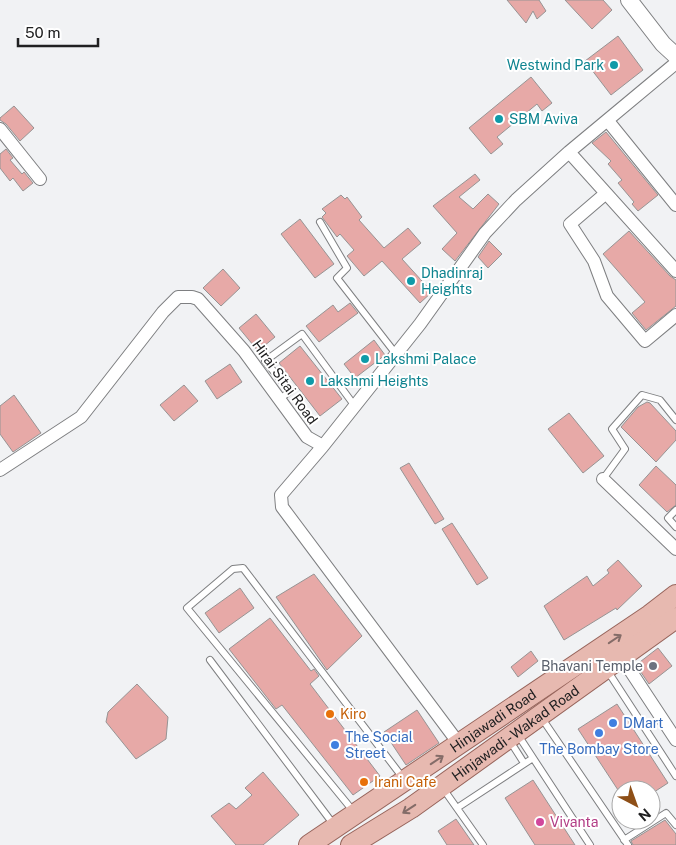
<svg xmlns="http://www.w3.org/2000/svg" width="676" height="845" font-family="'Public Sans',sans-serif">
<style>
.building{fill:#e7a9a7;stroke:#979494}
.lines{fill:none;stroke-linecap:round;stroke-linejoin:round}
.service-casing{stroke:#7e7f81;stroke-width:8}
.minor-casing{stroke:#7e7f81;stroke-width:14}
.tertiary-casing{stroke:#7e7f81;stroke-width:18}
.primary-casing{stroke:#97655c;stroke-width:22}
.service{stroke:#fff;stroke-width:6}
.minor{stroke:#fff;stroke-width:12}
.tertiary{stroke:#fff;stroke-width:16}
.primary{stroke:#e7b9b0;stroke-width:20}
.oneway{stroke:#846c68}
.culture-dot{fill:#0f9aa8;stroke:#fff;stroke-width:2}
.worship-dot{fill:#6b7280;stroke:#fff;stroke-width:2}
.food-dot{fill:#e8710a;stroke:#fff;stroke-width:2}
.shop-dot{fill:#3f7fe0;stroke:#fff;stroke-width:2}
.hotel-dot{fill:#d1479c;stroke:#fff;stroke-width:2}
.labels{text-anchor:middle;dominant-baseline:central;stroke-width:4;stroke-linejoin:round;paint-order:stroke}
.culture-label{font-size:14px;fill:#0d838f;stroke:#fff;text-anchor:start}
.street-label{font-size:14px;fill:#202021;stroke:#fff}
.worship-label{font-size:14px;fill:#5b616d;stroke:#fff;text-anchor:end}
.food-label{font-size:14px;fill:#c56008;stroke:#fff;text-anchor:start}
.shop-label{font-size:14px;fill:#366cbe;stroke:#fff;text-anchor:start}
.hotel-label{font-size:14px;fill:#b23c85;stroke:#fff;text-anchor:start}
</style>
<rect width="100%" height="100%" fill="#f1f2f4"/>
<path class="building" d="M507 0H539L546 11 537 19 533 11 526 23Z
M565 0H603L612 10 592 29Z
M618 36 643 70 611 95 585 61Z
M531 77 552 103 542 111 537 104 497 137 503 144 491 154 469 128Z
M14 106 34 128 20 141 6 124 0 120V118Z
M606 132 658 195 638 211 632 204 634 202 618 183 622 180 608 164 611 161 592 143Z
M6 149 13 158 10 160 22 174 24 172 33 183 23 191 13 178 10 181 0 168V154Z
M475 174 480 180 459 197 473 209 488 194 499 204 455 261 442 249 457 233 433 206Z
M341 195 345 199 347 197 362 217 359 220 384 248 408 228 421 243 402 259 432 292 420 303 382 261 364 276 347 256 354 250 340 234 337 237 322 217 326 213 322 209Z
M300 219 334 264 315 278 281 234Z
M629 231 670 276 676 280V306L646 330 632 313 645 302 603 254Z
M489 241 502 254 488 268 478 257Z
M223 269 240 288 221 306 203 288Z
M350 303 358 313 319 342 306 326 333 305 338 312Z
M256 314 275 337 258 351 239 328Z
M374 340 385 355 355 378 344 364Z
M300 346 342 399 320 416 279 363Z
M230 364 242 382 217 399 205 381Z
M184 385 198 401 174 421 160 405Z
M14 395 41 433 13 452 0 434V406Z
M647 402 650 403 676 431V440L656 462 621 427 638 407Z
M569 413 604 456 583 473 548 429Z
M409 463 444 519 435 524 400 468Z
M656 466 676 485V505L667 512 639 485Z
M452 523 488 578 477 585 442 529Z
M618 560 642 586 617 610 616 608 564 640 544 606 587 576 593 586 609 573 607 570Z
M314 574 362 636 327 670 276 597Z
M240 588 254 608 219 633 205 613Z
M270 618 311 671 314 669 319 676 310 684 380 776 353 795 282 705 276 709 229 649Z
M658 648 672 666 649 684 636 665Z
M531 651 538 661 518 677 511 667Z
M137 684 168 717 166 739 136 759 106 722 108 712Z
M617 704 668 783 651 794V790H618L578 729Z
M417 710 439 743 406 765 384 732Z
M263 772 299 815 263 845H236L211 816 229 803 236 809 252 795 245 788Z
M533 780 575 845H535L505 798Z
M456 819 474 845H447L438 831Z
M665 820 676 834V845H633L631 841Z"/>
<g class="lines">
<defs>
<path id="service" d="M320 222 347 268 337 278 396 354
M280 399 290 391 265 361 302 334 354 405
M603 479 625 449 612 429 642 395 660 400 676 420
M676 510 668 518 676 527
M210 660 334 825
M607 670 676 776
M541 717 628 845
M518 735 590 845
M510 741 524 763
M442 787 483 845
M457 808 533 758
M354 812 187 608 233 569 243 568 403 778
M624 840 666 813 676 825"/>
<path id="minor" d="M608 121 676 205
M0 129 40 179
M569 152 676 271
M605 194 570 224 594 261 607 296 645 341 676 315
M323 446 281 495 282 507 460 745
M0 470 81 417 163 312 178 297H192L198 299 244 351 307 437 323 446 420 324 485 233 516 200 569 152 676 63
M603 479 676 549
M622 658 676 740"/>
<path id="tertiary" d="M629 0 663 44 676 56"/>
<g id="primary">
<path id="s1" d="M309 845 650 615 676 595"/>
<path id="s2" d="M351 845 411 808 676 618"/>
</g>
</defs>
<use href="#service" class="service-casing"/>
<use href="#minor" class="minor-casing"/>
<use href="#tertiary" class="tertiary-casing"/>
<use href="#primary" class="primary-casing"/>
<use href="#service" class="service"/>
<use href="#minor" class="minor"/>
<use href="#tertiary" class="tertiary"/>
<use href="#primary" class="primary"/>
</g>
<defs><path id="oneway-shaft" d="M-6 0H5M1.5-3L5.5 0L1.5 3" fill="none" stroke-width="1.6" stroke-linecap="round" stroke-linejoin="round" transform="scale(1.25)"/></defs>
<g class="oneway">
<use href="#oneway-shaft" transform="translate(615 639) rotate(-34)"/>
<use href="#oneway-shaft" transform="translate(437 760) rotate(-34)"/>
<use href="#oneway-shaft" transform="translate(409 809) rotate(147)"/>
</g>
<g class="culture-dot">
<circle cx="614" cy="65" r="5"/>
<circle cx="499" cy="119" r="5"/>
<circle cx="411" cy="281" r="5"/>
<circle cx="365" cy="359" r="5"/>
<circle cx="310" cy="381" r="5"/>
</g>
<circle class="worship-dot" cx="653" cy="666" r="5"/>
<g class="food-dot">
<circle cx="330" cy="714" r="5"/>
<circle cx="364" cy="782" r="5"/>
</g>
<g class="shop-dot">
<circle cx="613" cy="723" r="5"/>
<circle cx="599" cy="733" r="5"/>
<circle cx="335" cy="745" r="5"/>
</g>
<circle class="hotel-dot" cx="540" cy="822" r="5"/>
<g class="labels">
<g class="culture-label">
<text x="604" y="65" text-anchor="end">Westwind Park</text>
<text x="509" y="119">SBM Aviva</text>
<text x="421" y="273">Dhadinraj<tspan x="421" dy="16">Heights</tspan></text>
<text x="375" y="359">Lakshmi Palace</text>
<text x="320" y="381">Lakshmi Heights</text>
</g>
<g class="street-label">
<text transform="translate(285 382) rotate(54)">Hirai Sitai Road</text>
<text stroke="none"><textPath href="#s1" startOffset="222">Hinjawadi Road</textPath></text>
<text stroke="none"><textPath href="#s2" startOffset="199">Hinjawadi - Wakad Road</textPath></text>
</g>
<g class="worship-label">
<text x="643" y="666">Bhavani Temple</text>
</g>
<g class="food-label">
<text x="340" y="714">Kiro</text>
<text x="374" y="782">Irani Cafe</text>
</g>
<g class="shop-label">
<text x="623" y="723">DMart</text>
<text x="345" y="737">The Social<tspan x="345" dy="16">Street</tspan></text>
<text x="599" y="749" text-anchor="middle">The Bombay Store</text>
</g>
<g class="hotel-label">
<text x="550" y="822">Vivanta</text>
</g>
</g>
<g transform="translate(636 805) rotate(139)"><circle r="24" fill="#ffffff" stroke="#a6a6a6"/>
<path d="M0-4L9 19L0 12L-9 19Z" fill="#8e4f17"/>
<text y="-8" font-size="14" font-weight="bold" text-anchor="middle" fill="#202021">N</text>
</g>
<path d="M18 38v8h80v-8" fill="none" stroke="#202021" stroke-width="2.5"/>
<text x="25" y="38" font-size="15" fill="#202021" stroke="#ffffff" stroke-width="4" paint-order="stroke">50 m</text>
</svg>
